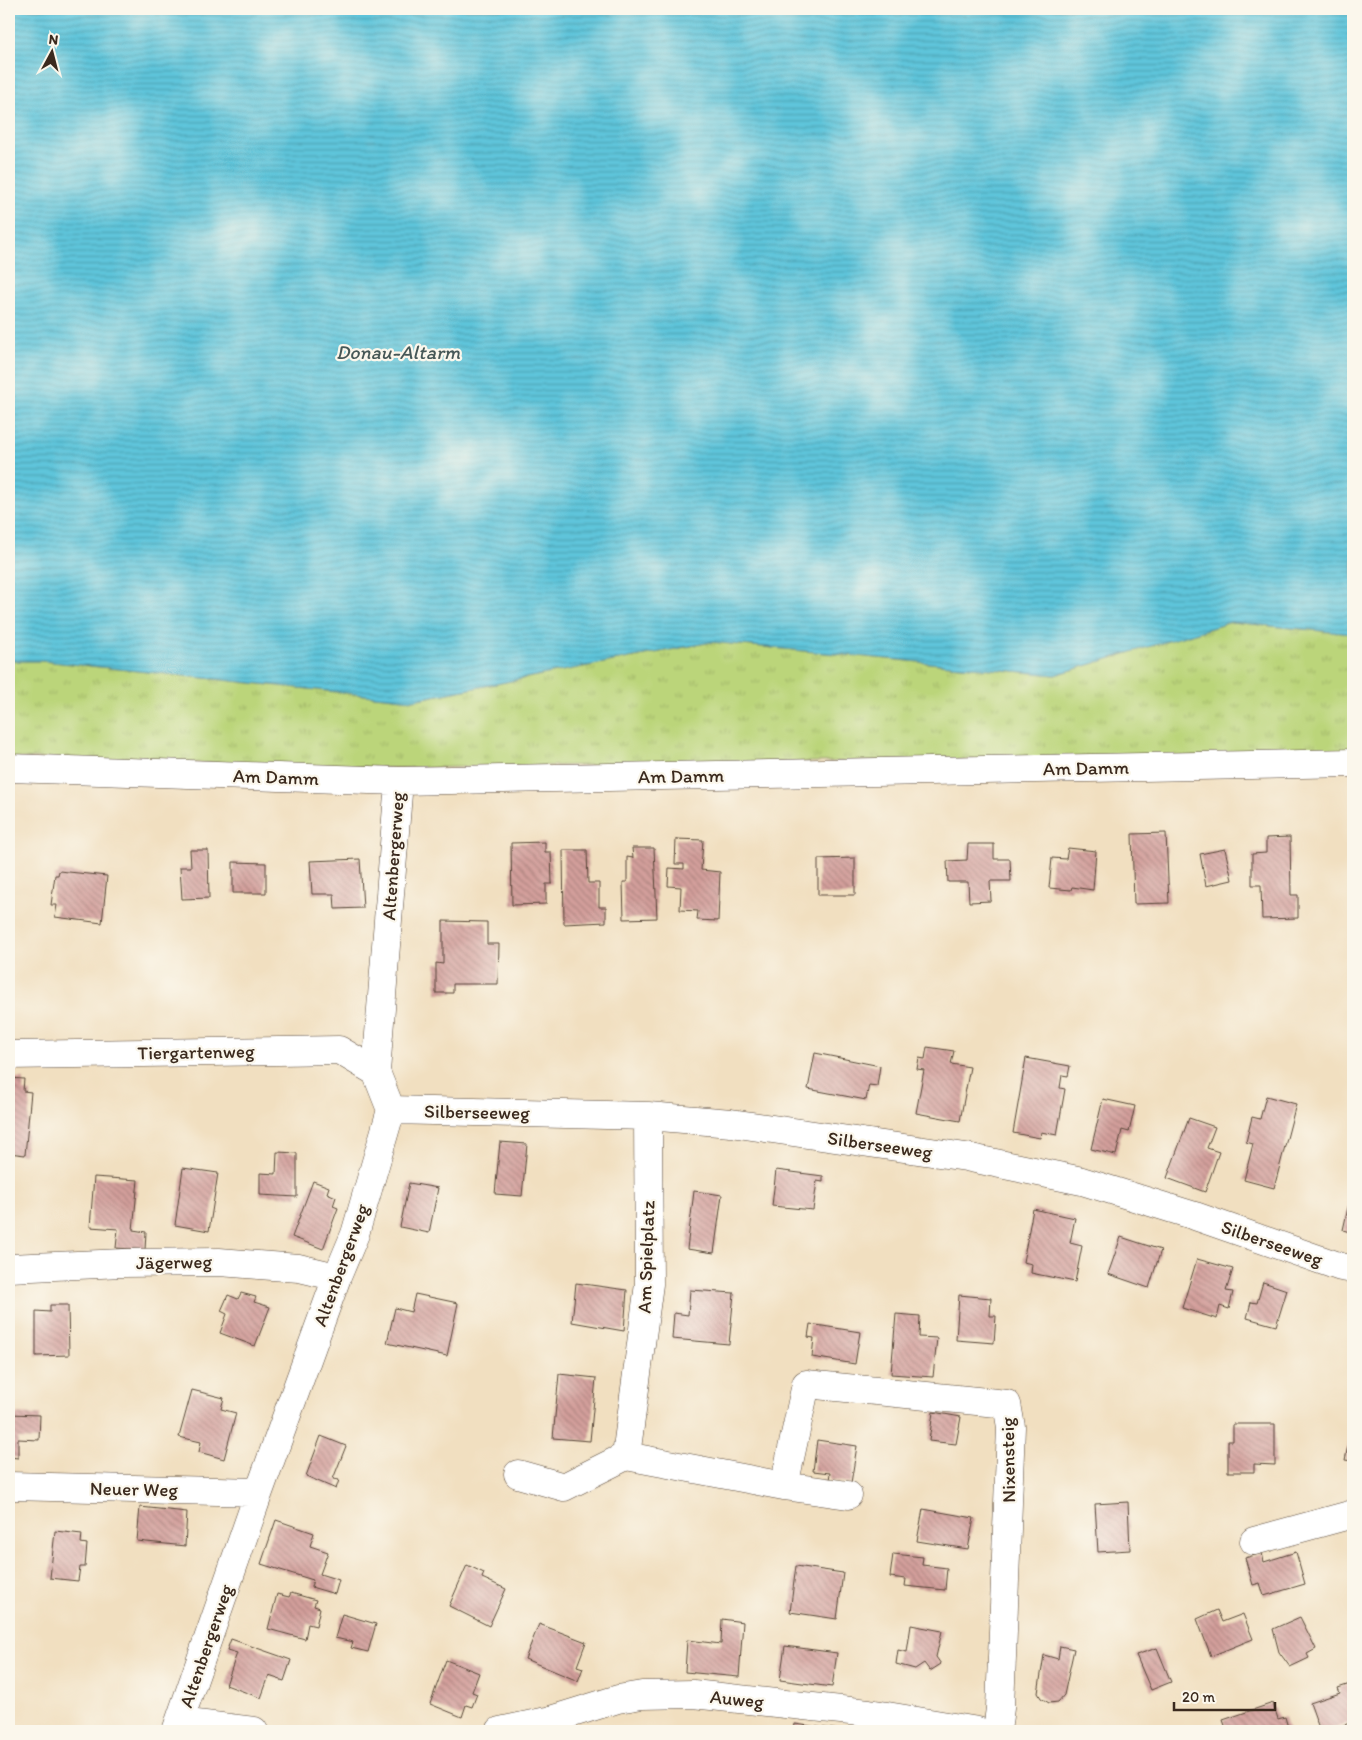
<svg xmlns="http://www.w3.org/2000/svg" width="1362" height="1740" font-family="Itim,sans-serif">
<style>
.grass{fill:url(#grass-tufts);stroke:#7b804c}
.water{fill:url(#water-rules);stroke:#4c787c}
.building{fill:url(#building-back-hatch)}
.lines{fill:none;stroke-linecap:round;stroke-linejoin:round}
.minor-casing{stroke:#564536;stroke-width:29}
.minor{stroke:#fff;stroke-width:28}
.labels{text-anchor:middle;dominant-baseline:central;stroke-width:4.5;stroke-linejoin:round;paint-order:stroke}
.street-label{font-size:19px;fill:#3b2a1e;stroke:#fbf7ec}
.water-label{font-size:20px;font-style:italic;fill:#465857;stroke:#fbf7ec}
</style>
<defs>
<pattern id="grass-tufts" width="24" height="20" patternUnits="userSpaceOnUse" patternTransform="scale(1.25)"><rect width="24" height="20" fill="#bbd57a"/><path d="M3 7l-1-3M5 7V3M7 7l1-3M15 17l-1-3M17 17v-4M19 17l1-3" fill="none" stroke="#a2b769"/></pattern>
<pattern id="water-rules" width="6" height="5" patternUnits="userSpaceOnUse" patternTransform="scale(1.25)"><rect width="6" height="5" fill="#5ec5db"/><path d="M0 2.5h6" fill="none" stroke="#4fa0b1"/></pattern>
<pattern id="building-back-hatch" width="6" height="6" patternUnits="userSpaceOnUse" patternTransform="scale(1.25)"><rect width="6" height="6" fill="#d39f9b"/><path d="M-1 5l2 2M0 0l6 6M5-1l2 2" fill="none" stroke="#ac827e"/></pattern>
</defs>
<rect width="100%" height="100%" fill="#fbf7ec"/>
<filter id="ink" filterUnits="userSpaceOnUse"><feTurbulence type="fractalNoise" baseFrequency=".02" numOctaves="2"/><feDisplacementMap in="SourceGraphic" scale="10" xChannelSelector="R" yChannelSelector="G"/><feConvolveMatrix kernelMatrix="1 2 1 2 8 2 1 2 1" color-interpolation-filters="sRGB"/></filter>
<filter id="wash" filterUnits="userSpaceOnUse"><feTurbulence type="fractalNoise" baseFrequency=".0096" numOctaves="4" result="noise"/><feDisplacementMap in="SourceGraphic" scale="20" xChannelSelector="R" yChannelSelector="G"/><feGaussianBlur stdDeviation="1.12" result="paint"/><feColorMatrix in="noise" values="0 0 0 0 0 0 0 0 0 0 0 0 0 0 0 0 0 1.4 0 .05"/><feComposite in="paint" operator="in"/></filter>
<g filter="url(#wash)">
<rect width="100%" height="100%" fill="#f1dfc0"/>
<path class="grass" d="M1231 622 1353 634V754L401 768 9 758V661H43L413 700 711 642 1055 675Z"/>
<path class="water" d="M9 9H1353V634L1231 622 1055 675 711 642 413 700 43 661H9Z"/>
<g id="blocks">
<path class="building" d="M1166 833 1169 903 1134 904 1132 834Z
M1290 837 1291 895H1298V918L1262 919 1261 885H1252V854L1266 853V838Z
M676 839 703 840 701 870 720 872 718 921 697 920 698 911 680 910 681 887 668 886 669 868 684 869V864H675Z
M545 842V852H551L552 884H546V904L512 905 511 843Z
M968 844H994V859H1010L1011 881H990L991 901 969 902 968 882H948L947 861 967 860Z
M632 848H654L657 918 624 919 623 882H627V857L633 858Z
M1068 848 1096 851 1093 890 1072 887 1071 890 1049 888 1052 858 1066 859Z
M1225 849 1232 880 1206 886 1200 854Z
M190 850H208L209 898 182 899 180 867H191Z
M563 850H587L588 883H599V907H606V922L564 924Z
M855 858V895H818V859Z
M360 859 363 908 335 909 334 894H312L310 861Z
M233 862 266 863V893H233Z
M59 871 107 876 102 923 55 917 57 905H51L55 875H58Z
M443 921 487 922V944H499L498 984H453V993H436V963L443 964Z
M927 1047 954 1051 951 1064 970 1067 960 1121 916 1113 924 1070 917 1069 919 1058 925 1059Z
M815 1053 880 1066 877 1086 869 1085 866 1100 808 1089Z
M1026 1058 1070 1066 1068 1076 1062 1075 1060 1088 1065 1089 1057 1135 1041 1132 1040 1138 1013 1133Z
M9 1078 24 1079 23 1091 31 1092 25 1155 9 1153Z
M1266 1096 1296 1104 1274 1188 1244 1180 1253 1144 1246 1142 1252 1117 1260 1119Z
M1103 1099 1135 1106 1129 1132 1122 1130 1116 1155 1091 1149Z
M1189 1118 1215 1127 1207 1148 1219 1152 1205 1192 1167 1178Z
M500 1142 527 1144 522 1196 495 1194Z
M277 1152 297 1153V1197L260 1195V1173L276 1174Z
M183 1168 218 1173 209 1231 175 1225Z
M776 1170 823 1176V1182L817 1181 813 1210 772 1206Z
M94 1177 138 1180 133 1230 146 1232 145 1250 116 1248 118 1229 90 1227Z
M313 1181 329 1187 327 1193 336 1197 333 1206 338 1208 323 1249 292 1237Z
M409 1183 438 1188 429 1233 400 1227Z
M1352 1190 1353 1191V1233L1343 1230Z
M694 1191 722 1195 714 1253 687 1249Z
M1033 1209 1075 1218 1070 1243 1082 1246 1075 1282 1031 1273 1032 1264 1023 1262Z
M1121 1237 1161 1250 1149 1288 1108 1274Z
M1197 1259 1233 1269 1226 1291 1233 1292 1229 1309 1220 1306 1217 1319 1182 1308Z
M1263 1282 1287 1290 1276 1326 1247 1318 1251 1302 1257 1303Z
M576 1283 627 1290 624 1331 572 1322Z
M690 1290 734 1293 729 1344 672 1339 674 1313 688 1315Z
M241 1293 256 1297 254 1302 270 1307 255 1346 220 1333 227 1314 221 1311 228 1295 238 1299Z
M415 1294 458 1303 447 1356 387 1343 395 1308 411 1312Z
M959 1295 991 1298 990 1316H996L994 1343 956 1340Z
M50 1305H68L69 1355 36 1356V1311L50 1312Z
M896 1314 920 1316 919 1337 937 1338 933 1377 891 1374Z
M810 1324 860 1332 855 1364 812 1357 814 1338 808 1337Z
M559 1374 596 1378 590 1441 553 1438Z
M192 1390 224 1398 221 1409 236 1413 224 1459 199 1452 201 1442 179 1437Z
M933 1412 961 1417 956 1444 929 1441Z
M9 1414 40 1415 39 1440 18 1439V1458L9 1457Z
M1233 1424H1275V1465L1254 1464V1472H1228V1441H1233Z
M1352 1427H1353V1461L1345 1460Z
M321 1436 346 1446 333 1479 339 1480 336 1489 306 1476Z
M817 1440 857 1446 851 1483 829 1480 830 1473 813 1471Z
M1128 1502 1130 1550 1098 1552 1095 1504Z
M140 1507 187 1512 185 1546 137 1541Z
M923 1509 974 1518 968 1549 917 1541Z
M276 1520 314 1533 310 1546 328 1552 320 1574 339 1580 335 1594 311 1587 313 1580 261 1564Z
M55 1531 82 1534 81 1543 87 1544 85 1567H80L78 1581 50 1578Z
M1296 1552 1305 1584 1264 1596 1260 1583 1253 1585 1245 1558 1262 1553 1264 1562Z
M893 1554 923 1557 922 1565 947 1568 945 1590 905 1586 906 1579 890 1577Z
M467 1565 484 1573 482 1578 506 1589 489 1626 449 1606Z
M796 1566 843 1573 837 1619 790 1612Z
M291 1593 316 1600 314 1606 320 1608 316 1626 308 1624 305 1639 268 1629 277 1594 289 1597Z
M1217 1610 1222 1622 1243 1614 1253 1639 1211 1656 1197 1619Z
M342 1614 376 1624 368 1652 351 1648 353 1642 335 1638Z
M1300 1617 1316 1649 1307 1654 1309 1658 1290 1667 1279 1652 1273 1629Z
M722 1619 743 1622 739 1677 685 1672 687 1640 721 1644Z
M539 1624 586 1642 577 1666 583 1668 578 1681 525 1659Z
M911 1625 942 1631 936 1657 941 1664 930 1671 924 1663 915 1669 896 1664 898 1650 907 1652Z
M231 1639 291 1660 284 1681 269 1676 261 1698 226 1685 237 1653 227 1650Z
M785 1646 837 1653 832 1687 780 1680Z
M1060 1646 1074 1649 1064 1695 1058 1702 1049 1703 1041 1698 1038 1693 1044 1655 1058 1659Z
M1157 1648 1171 1682 1151 1690 1136 1655Z
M446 1660 479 1673 472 1692 477 1694 472 1707 466 1705 462 1717 430 1704Z
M1353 1683V1722L1326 1731H1320L1310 1703 1340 1693 1338 1688Z
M1273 1703 1278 1719 1285 1717 1289 1731H1227L1223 1720Z
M795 1724 840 1730V1731H794Z"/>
</g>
</g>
<g filter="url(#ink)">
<use href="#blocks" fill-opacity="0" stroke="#564536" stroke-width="1"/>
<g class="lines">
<defs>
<path id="minor" d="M9 768 399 781 1353 763
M9 1055 339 1050 376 1072
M391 1110 648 1116 731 1123 966 1157 1082 1181 1195 1216 1341 1267 1353 1269
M648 1116 649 1284 626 1456 784 1486 848 1495
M9 1268 123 1263 219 1262 299 1268 337 1277
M518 1474 564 1487 626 1456
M9 1486 259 1492
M784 1486 806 1384 1007 1404 1011 1427 1000 1708 997 1731
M1254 1541 1353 1514
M180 1722 254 1731
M176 1731 259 1492 337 1277 355 1234 391 1110 376 1072 399 781
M500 1731 547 1721 618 1699 642 1695 693 1694 869 1713 978 1731"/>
</defs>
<use href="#minor" class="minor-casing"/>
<use href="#minor" class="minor"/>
</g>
</g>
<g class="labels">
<g class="street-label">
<text transform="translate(1086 768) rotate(-1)">Am Damm</text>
<text transform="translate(681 776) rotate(-1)">Am Damm</text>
<text transform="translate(276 777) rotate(2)">Am Damm</text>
<text transform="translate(393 856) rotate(-86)">Altenbergerweg</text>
<text transform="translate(196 1052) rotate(-1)">Tiergartenweg</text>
<text transform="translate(477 1112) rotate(1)">Silberseeweg</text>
<text transform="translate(880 1145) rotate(8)">Silberseeweg</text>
<text transform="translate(1272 1243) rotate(19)">Silberseeweg</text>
<text transform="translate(646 1257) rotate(-88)">Am Spielplatz</text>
<text transform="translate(174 1262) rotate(-1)">Jägerweg</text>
<text transform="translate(341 1265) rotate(-70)">Altenbergerweg</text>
<text transform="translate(1008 1460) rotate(-91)">Nixensteig</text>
<text transform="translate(134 1489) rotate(1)">Neuer Weg</text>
<text transform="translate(206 1646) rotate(-71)">Altenbergerweg</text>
<text transform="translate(737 1699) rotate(6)">Auweg</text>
</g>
<g class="water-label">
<text x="398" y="352">Donau-Altarm</text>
</g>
</g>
<rect width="1362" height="1740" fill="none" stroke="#fbf7ec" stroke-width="30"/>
<g transform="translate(52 52) rotate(7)" stroke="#fbf7ec" stroke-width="4" paint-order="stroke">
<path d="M0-4L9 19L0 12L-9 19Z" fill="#3b2a1e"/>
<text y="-8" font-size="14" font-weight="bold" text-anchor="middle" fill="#3b2a1e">N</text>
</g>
<path d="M1174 1702v8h101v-8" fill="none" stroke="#3b2a1e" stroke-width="2.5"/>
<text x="1182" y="1702" font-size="15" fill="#3b2a1e" stroke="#fbf7ec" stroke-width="4" paint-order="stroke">20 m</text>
</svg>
